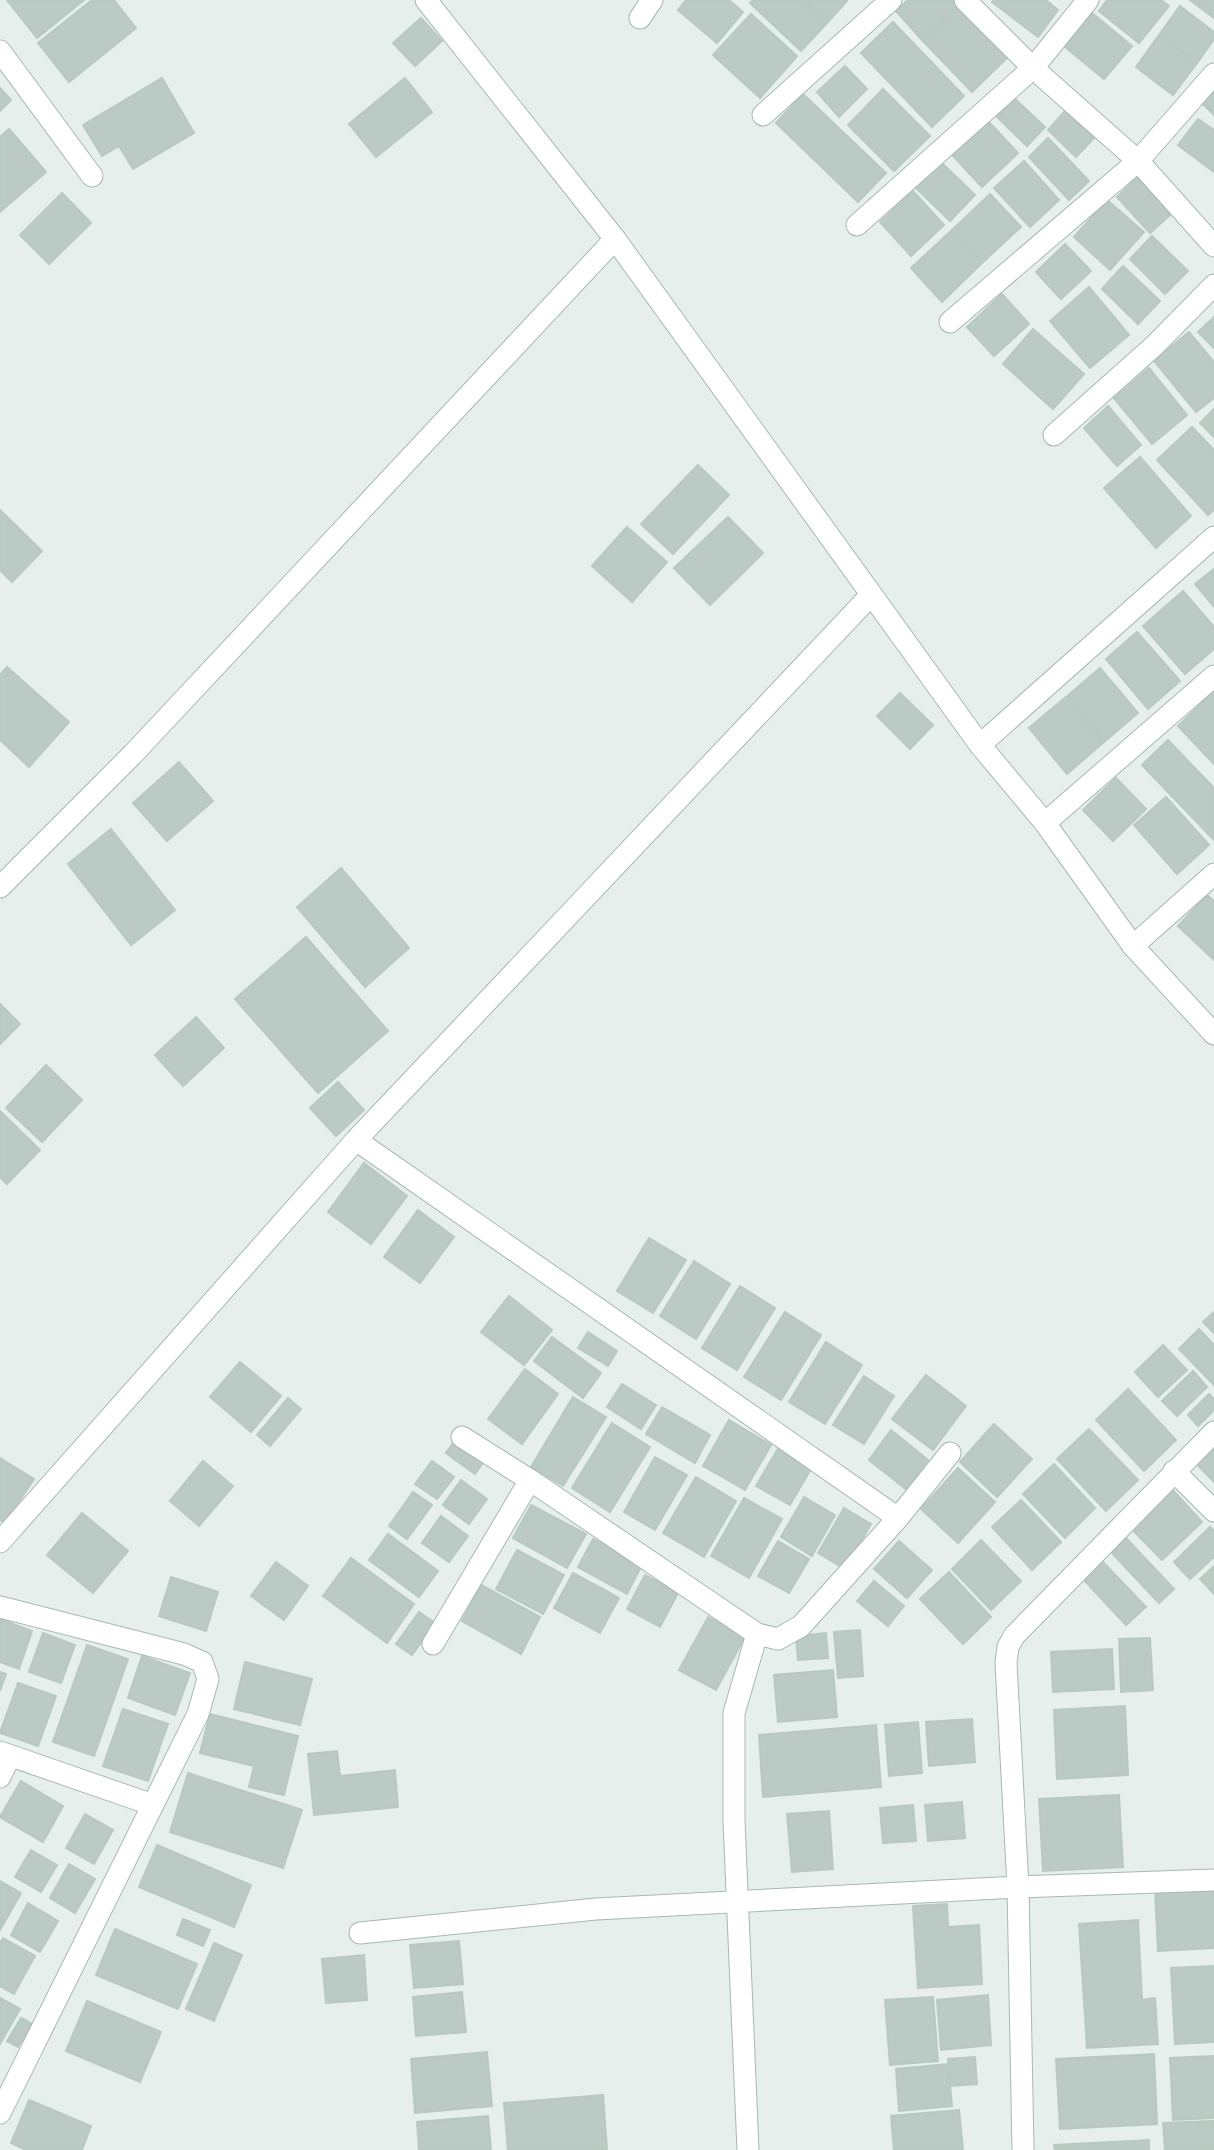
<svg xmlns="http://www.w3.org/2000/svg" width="1214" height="2150" font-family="'Source Sans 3',sans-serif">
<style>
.building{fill:#bbcac4;stroke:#b8c9c2;stroke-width:2}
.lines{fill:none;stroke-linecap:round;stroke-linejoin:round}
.minor-casing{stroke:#a8b8b2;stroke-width:23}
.tertiary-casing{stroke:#a8b8b2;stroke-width:23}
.minor{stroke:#fff;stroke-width:21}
.tertiary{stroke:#fff;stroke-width:21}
</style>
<rect width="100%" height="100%" fill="#e6efeb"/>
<path class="building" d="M7 0H84L37 38Z
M92 0H114L136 28 69 82 38 43Z
M686 0H729L743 12 717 43 678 10Z
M753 0H803L827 23 801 51 750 3Z
M803 0H846L847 1 827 23Z
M908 0H960L963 3 923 41 896 11Z
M994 0H1046L1058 10 1038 37 992 2Z
M1107 0H1161L1169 6 1139 43 1099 11Z
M1190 0H1214V18Z
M963 3 1011 54 972 92 923 41Z
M1180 6 1214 32V39L1197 63 1159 35Z
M1091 12 1132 46 1104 79 1064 46Z
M751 14 797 56 760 98 713 55Z
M421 18 442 41 415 66 393 43Z
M893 22 964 96 932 127 861 53Z
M1159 35 1197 63 1173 95 1136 67Z
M845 66 867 89 839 117 817 92Z
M162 78 194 133 133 169 119 146 102 156 83 125Z
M405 78 432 112 376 157 349 124Z
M0 88 11 100 0 111Z
M883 89 930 136 894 171 848 125Z
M1214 91V115L1202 103Z
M803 94 886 173 858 202 776 123Z
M1014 98 1045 127 1027 146 997 117Z
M1066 110 1094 138 1076 157 1048 130Z
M1198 119 1214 130V172L1178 145Z
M988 121 1018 153 982 187 952 155Z
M9 129 46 172 0 212V137Z
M1048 138 1089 181 1069 200 1029 157Z
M940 161 975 195 950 221 915 187Z
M1024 161 1059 200 1030 227 994 188Z
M1137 178 1171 214 1150 233 1117 197Z
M913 191 944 225 911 256 880 222Z
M62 193 91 223 49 264 20 235Z
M990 194 1021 227 983 262 952 230Z
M1107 200 1144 232 1110 270 1074 237Z
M952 230 983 262 942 302 911 268Z
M1152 236 1188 271 1165 294 1130 259Z
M1065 244 1091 271 1061 299 1036 272Z
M1123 266 1160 301 1138 324 1102 289Z
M1089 287 1129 335 1090 368 1050 321Z
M1002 294 1029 324 994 356 967 327Z
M1214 317V348L1198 332Z
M1033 329 1084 374 1053 409 1003 364Z
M1189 332 1214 362V398L1196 412 1154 361Z
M1149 368 1187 415 1152 444 1114 398Z
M1108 406 1141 445 1117 466 1084 428Z
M1214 409V437L1200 423Z
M1192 427 1214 450V510L1208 515 1157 460Z
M1140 457 1191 516 1156 548 1104 488Z
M698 465 729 495 673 554 641 524Z
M0 510 42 551 12 582 0 570Z
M728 517 763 553 710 605 674 568Z
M627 527 667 562 632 602 592 566Z
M1214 569V607L1195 584Z
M1183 591 1214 627V649L1185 674 1143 626Z
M1137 632 1180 681 1148 709 1106 659Z
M7 667 69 722 29 767 0 740V675Z
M1100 668 1138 713 1104 742 1066 697Z
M1214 691V764L1178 726Z
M900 693 933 725 910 749 877 716Z
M1066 697 1104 742 1067 774 1029 728Z
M1168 740 1214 788 1213 839 1142 765Z
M179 762 213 801 167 841 133 803Z
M1116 778 1146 809 1113 841 1083 810Z
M1166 797 1209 845 1177 874 1134 825Z
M111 829 175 910 131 945 68 864Z
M341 868 409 948 365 987 297 907Z
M1207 895 1214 901V960L1178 926Z
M306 937 388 1031 318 1093 235 999Z
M0 1004 20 1024 0 1044Z
M196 1017 224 1048 183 1086 155 1055Z
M46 1065 82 1100 42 1142 6 1108Z
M338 1082 364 1110 336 1136 310 1108Z
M0 1111 40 1150 7 1184 0 1177Z
M364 1163 407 1196 371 1244 328 1212Z
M418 1210 454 1237 420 1283 384 1257Z
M649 1238 686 1260 653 1313 617 1291Z
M694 1261 730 1284 696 1339 660 1316Z
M740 1286 775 1308 737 1370 702 1348Z
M509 1296 552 1330 524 1365 481 1332Z
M785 1312 821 1335 781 1400 744 1377Z
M1214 1312V1333L1203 1322Z
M1199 1329 1214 1345V1385L1179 1349Z
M588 1332 617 1351 608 1366 578 1348Z
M552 1337 601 1373 583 1398 534 1361Z
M826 1342 862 1365 825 1424 789 1402Z
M1163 1345 1187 1370 1158 1397 1135 1372Z
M240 1362 281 1396 251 1432 210 1397Z
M525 1369 558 1394 522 1444 488 1419Z
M1193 1371 1207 1387 1177 1416 1162 1401Z
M926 1375 966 1406 933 1450 892 1419Z
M864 1376 894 1396 864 1444 833 1425Z
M622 1384 656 1405 641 1429 607 1407Z
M1128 1389 1176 1440 1144 1471 1096 1420Z
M1209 1394 1214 1399V1410L1198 1426 1188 1415Z
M573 1397 606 1417 563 1486 531 1467Z
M288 1398 301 1409 270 1446 257 1435Z
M662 1407 710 1435 695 1463 646 1434Z
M729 1420 771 1445 745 1490 703 1466Z
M612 1423 650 1447 610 1512 572 1488Z
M994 1424 1032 1459 997 1497 960 1462Z
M1089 1429 1138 1480 1106 1511 1057 1459Z
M891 1430 928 1460 906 1489 869 1460Z
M456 1439 485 1460 475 1474 446 1453Z
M1214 1442V1482L1194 1461Z
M779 1447 812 1467 790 1505 756 1486Z
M655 1457 687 1475 655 1530 624 1512Z
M0 1458 34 1479 5 1523 0 1520Z
M203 1461 233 1486 199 1526 170 1501Z
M432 1461 454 1477 437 1499 415 1484Z
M1054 1464 1095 1508 1065 1538 1023 1494Z
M958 1468 995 1502 958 1543 921 1509Z
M696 1477 736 1501 704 1557 663 1533Z
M461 1480 487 1499 469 1524 443 1505Z
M1170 1487 1202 1522 1162 1560 1129 1526Z
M413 1492 432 1505 407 1539 389 1526Z
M804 1497 835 1515 812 1556 781 1537Z
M744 1498 782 1519 749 1578 711 1556Z
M1021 1500 1061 1542 1032 1570 992 1527Z
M531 1505 586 1534 567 1568 513 1538Z
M844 1508 871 1524 845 1569 818 1553Z
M82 1513 128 1551 93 1593 47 1555Z
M441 1516 468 1536 449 1562 422 1543Z
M1210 1527 1214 1531V1557L1190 1579 1174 1562Z
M388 1534 438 1571 419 1597 369 1560Z
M1126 1538 1174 1589 1159 1603 1111 1552Z
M593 1539 642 1565 627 1594 578 1567Z
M981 1540 1021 1581 991 1610 952 1569Z
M778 1541 809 1559 789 1593 758 1576Z
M899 1541 932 1570 907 1598 874 1569Z
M517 1550 564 1575 543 1614 496 1589Z
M351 1558 414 1604 387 1643 323 1596Z
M276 1562 308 1586 284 1620 251 1596Z
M1103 1562 1146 1607 1126 1625 1084 1580Z
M1214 1566V1594L1200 1579Z
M949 1572 991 1617 963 1644 920 1599Z
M573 1573 619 1598 600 1633 554 1608Z
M645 1575 678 1593 660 1627 627 1609Z
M171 1577 218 1592 206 1631 159 1616Z
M874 1581 904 1606 888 1626 857 1601Z
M481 1585 540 1617 521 1654 462 1621Z
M419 1612 435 1623 412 1655 396 1644Z
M708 1617 745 1637 716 1690 679 1670Z
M0 1619 32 1631 19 1669 0 1662Z
M860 1630 863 1676 838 1678 834 1632Z
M43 1633 75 1645 61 1683 29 1672Z
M826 1633 828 1658 798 1660 796 1636Z
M1150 1638 1153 1690 1121 1692 1119 1639Z
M87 1645 128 1659 94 1756 53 1742Z
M1112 1649 1114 1689 1053 1692 1051 1652Z
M142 1656 190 1673 175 1715 128 1698Z
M245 1662 312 1679 300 1725 234 1709Z
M833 1670 837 1717 778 1722 774 1675Z
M0 1672 6 1674 0 1691Z
M18 1683 56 1696 38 1746 0 1733Z
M1125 1706 1128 1775 1057 1779 1054 1710Z
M123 1709 168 1724 148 1781 103 1766Z
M210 1714 298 1736 284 1795 249 1787 254 1766 200 1753Z
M972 1719 975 1762 929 1766 926 1722Z
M918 1722 922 1773 889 1776 885 1725Z
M876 1725 881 1787 763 1797 759 1735Z
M337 1751 340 1776 395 1770 398 1807 314 1815 308 1754Z
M188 1773 302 1810 283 1868 170 1832Z
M21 1781 63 1806 43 1842 0 1817Z
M1119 1795 1123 1867 1043 1871 1039 1799Z
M962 1802 965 1838 928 1841 925 1805Z
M913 1805 916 1841 883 1843 880 1808Z
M829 1811 833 1869 792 1872 787 1814Z
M85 1814 113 1830 94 1864 66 1848Z
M157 1845 251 1885 234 1927 139 1887Z
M31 1850 57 1865 41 1892 15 1877Z
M69 1864 95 1879 75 1913 50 1898Z
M0 1881 21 1893 0 1930Z
M1214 1887V1948L1158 1951 1155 1890Z
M28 1903 58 1921 40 1952 11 1935Z
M947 1904 948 1927 979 1925 982 1984 918 1988 913 1906Z
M183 1919 210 1930 203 1946 177 1935Z
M1138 1920 1142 2000 1155 1998 1158 2044 1087 2048 1079 1924Z
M115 1929 197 1964 178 2009 96 1975Z
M3 1938 35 1956 14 1994 0 1986V1943Z
M459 1941 463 1984 414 1988 410 1945Z
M214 1943 242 1955 214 2021 186 2009Z
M364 1955 367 2000 326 2003 322 1959Z
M1214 1966V2042L1175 2044 1171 1968Z
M462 1992 466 2032 416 2036 413 1997Z
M988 1995 991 2045 941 2050 937 2000Z
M933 1997 938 2061 890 2065 885 2000Z
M0 1998 20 2009 0 2044Z
M87 2001 161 2032 140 2082 66 2051Z
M21 2018 32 2024 18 2047 7 2041Z
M487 2052 492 2106 415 2113 411 2059Z
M1154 2054 1157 2124 1060 2129 1056 2059Z
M1214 2056V2118L1173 2120 1170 2058Z
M975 2057 977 2084 950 2086 948 2059Z
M948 2064 952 2106 899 2111 896 2069Z
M603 2095 607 2150H508L504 2103Z
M29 2100 91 2126 82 2150H26L11 2143Z
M959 2110 963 2150H894L891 2116Z
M488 2116 491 2150H419L417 2122Z
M1214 2121V2150H1165L1163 2123Z
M1149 2140V2150H1055L1054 2145Z"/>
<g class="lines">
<defs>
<path id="minor" d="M965 0 1033 68 1138 161 1214 246
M640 18 652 0
M0 51 92 176
M763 115 891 0
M857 225 1033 68 1088 0
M950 322 1138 161 1214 74
M1054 435 1155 345 1214 285
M980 745 1214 537
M1045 823 1214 676
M0 887 133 754 615 239
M1133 946 1214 874
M356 1140 898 1518
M462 1437 530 1480 757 1634 778 1639 801 1626 898 1518 950 1453
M1174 1471 1214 1511
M0 1542 356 1140 871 595
M0 1607 184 1654 202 1662 208 1679 198 1714 0 2113
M433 1644 530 1480
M0 1752 153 1805
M0 1777 10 1756
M360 1933 596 1909 1018 1887 1214 1880
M748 2150 734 1821V1713L757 1634
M1023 2150 1018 1887 1006 1663 1008 1647 1014 1636 1214 1432"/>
<path id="tertiary" d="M426 0 615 239 980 745 1045 823 1133 946 1214 1034"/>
</defs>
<use href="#minor" class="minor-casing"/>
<use href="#tertiary" class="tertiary-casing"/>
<use href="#minor" class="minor"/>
<use href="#tertiary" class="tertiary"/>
</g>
</svg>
